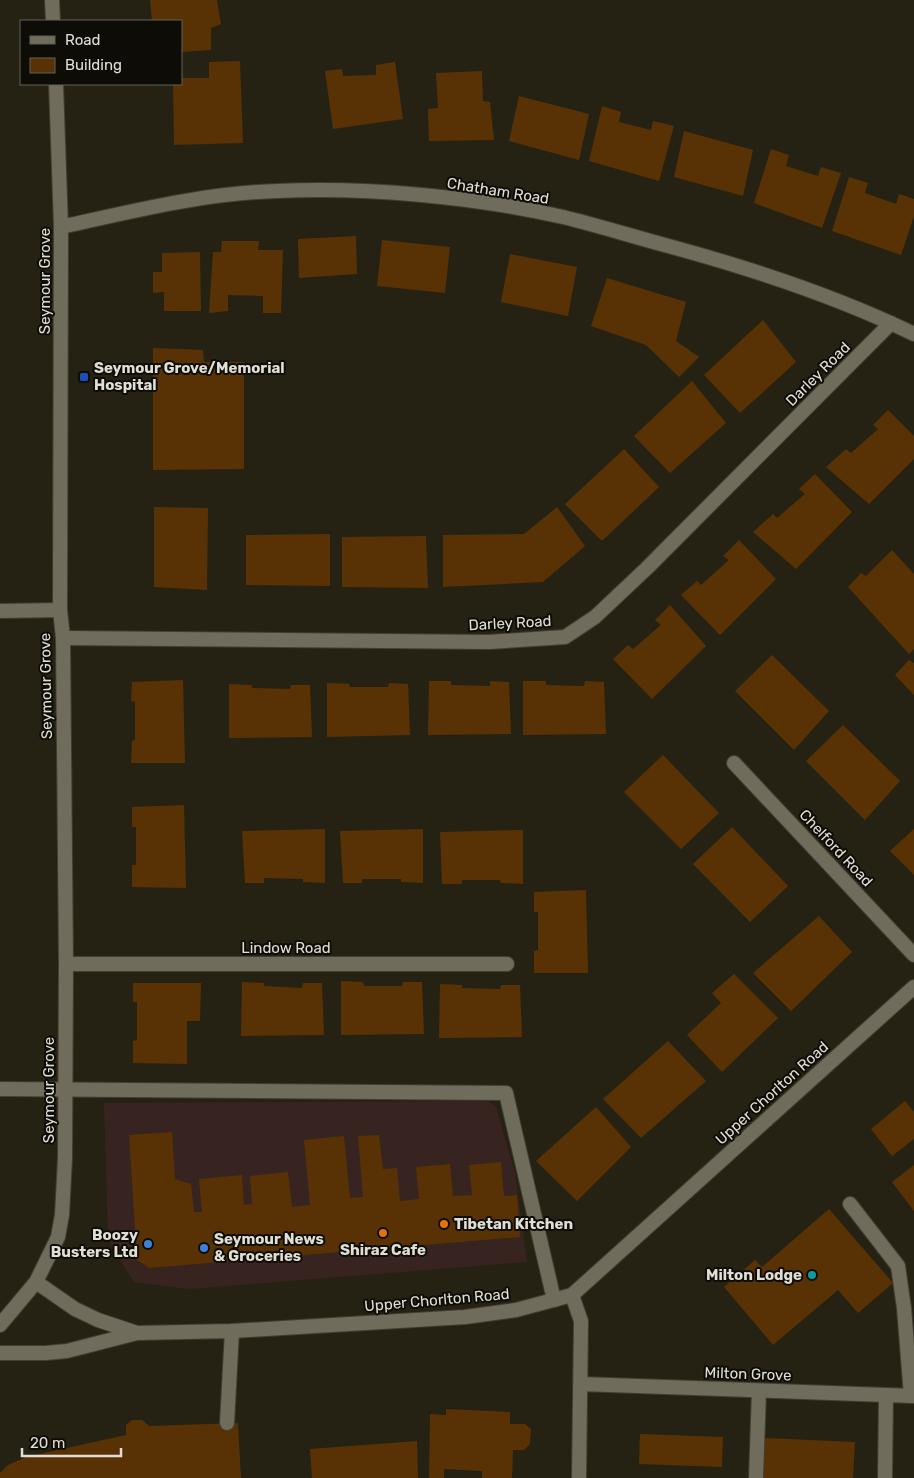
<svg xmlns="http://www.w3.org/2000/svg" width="914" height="1478" font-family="Rubik,sans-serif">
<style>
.commercial{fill:#372420}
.building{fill:#583205}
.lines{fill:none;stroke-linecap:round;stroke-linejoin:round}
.service-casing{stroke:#413e34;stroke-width:16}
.minor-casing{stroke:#413e34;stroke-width:16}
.secondary-casing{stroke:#413e34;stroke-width:16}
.service{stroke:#706c5b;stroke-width:14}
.minor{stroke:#706c5b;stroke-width:14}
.secondary{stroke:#706c5b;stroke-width:14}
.transit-dot{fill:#1a4fb4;stroke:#0e0c06;stroke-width:2}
.food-dot{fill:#e8710a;stroke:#0e0c06;stroke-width:2}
.shop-dot{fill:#3f7fe0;stroke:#0e0c06;stroke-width:2}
.culture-dot{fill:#0f9aa8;stroke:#0e0c06;stroke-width:2}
.labels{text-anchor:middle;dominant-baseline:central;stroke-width:4;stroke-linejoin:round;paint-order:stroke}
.street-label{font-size:15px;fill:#e1ded5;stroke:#0e0c06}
.poi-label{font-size:15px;font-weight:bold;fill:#e1ded5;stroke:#0e0c06;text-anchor:start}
</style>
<rect width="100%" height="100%" fill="#262213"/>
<path class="commercial" d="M488 1101 496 1107 515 1173 527 1262 189 1289 134 1282 108 1240 104 1103Z"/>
<path class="building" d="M150 0H217L221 24 211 28V50L181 52V21H152Z
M240 61 243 143 174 145 173 84H181V78H209V62Z
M395 62 403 119 333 129 325 71 342 69 343 76 376 75V65Z
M482 71 483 101 490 102 494 140 429 141 428 109 438 108 436 73Z
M519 96 589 114 579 160 509 141Z
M602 106 621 112 619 122 651 130 653 121 674 126 659 181 589 161Z
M684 131 753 150 743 196 674 177Z
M771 149 789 155 786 166 818 176 821 167 841 173 822 228 754 203Z
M849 177 868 183 865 193 896 204 899 194 914 199V216L901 255 832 231Z
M356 236 357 274 299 278 298 239Z
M382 240 450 247 445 293 377 286Z
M222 241H259L258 250H283L281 313H263V296L228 295V311L209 313 213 252H221Z
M200 252 201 311H164V292L153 293V272H162V253Z
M510 254 577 267 568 316 501 302Z
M607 278 686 302 676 341 699 357 679 377 646 345 591 326Z
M763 320 796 362 740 413 704 375Z
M153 348 203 350 204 362H244V469L153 470Z
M692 381 726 423 670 473 634 436Z
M888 410 914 436V459L869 504 826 467 846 449 851 453 878 429 873 425Z
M624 449 659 487 602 541 565 504Z
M815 474 852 512 796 569 753 532 773 514 777 518 805 494 799 489Z
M154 507 208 508 207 590 154 587Z
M557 507 585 546 543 582 443 587V535L524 534Z
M330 534V586L246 585V535Z
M426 536 428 588 342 587V537Z
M739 540 776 579 720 635 681 595 697 581 701 585 729 560 723 556Z
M892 550 914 574V649L909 654 848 587 861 573 866 576Z
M670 605 706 646 652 699 613 659 628 645 633 649 661 625 655 620Z
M772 655 829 711 794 750 735 691Z
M909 660 914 663V695L895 675Z
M183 680 185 763H131L132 741 135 740V702L131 701 132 682Z
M429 681H451V685L490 686V681L509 682 511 734 428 735Z
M523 681H546V685L584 686 585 681 604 682 606 734 523 735Z
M327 683 349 684 350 687H388L389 683 408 684 410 735 327 737Z
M229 684 252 685V688L290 689 291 685H310L312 737 229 738Z
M843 725 900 781 865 820 806 761Z
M663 755 719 813 681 849 624 792Z
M184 805 186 888 132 887V865H136V827H132V807Z
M732 827 788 886 750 922 693 864Z
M325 829V883L303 882V879L264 878V883H245L242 831Z
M423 829V883L401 882V879H362V883H343L340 831Z
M914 829V875L890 851Z
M523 830V884L501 883 500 880H462V884H442L440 832Z
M586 890 588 973H534V951L538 950V912H534V892Z
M819 916 852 952 791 1011 753 973Z
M734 974 778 1018 722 1072 687 1035 721 1003 712 993Z
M341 981 363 982 364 986H402L403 982H422L424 1034 341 1035Z
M242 982 264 983V986L302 988 303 983H322L324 1035 241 1036Z
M133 983H201L200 1021H187V1064L133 1063V1041L137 1040V1002H133Z
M440 984 462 985V988L500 989 501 985H520L522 1037 439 1038Z
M668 1041 706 1081 641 1138 603 1099Z
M905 1101 914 1112V1139L892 1156 871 1129Z
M596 1107 631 1147 577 1201 536 1161Z
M172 1132 175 1179 191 1184 194 1212H202L199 1179 242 1175 244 1205 252 1204 250 1176 288 1172 292 1207 310 1205 304 1140 344 1136 350 1198 363 1197 358 1136 379 1135 383 1169 397 1168 400 1201 419 1199 416 1167 450 1164 453 1196 472 1195 469 1165 501 1162 504 1196 517 1195 520 1237 149 1268 137 1260 129 1135Z
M914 1165V1211L892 1182Z
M829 1209 893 1283 858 1313 838 1290 773 1345 724 1287 755 1260 762 1267Z
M446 1409 510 1412V1424H525L531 1429 530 1444 524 1450H513L512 1478H482V1471L444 1469V1478H429L430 1414 446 1415Z
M132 1420H142L149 1426 238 1423 241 1478H0V1473L8 1465 26 1457 126 1435V1425Z
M640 1434 723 1437 722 1467 639 1464Z
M764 1438 855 1442 853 1478H762Z
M417 1441 418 1478H312L310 1449Z"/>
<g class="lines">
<defs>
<path id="service" d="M0 1089 506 1093 554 1300
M850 1204 898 1266 904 1308 911 1396
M227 1423 232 1331
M756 1478 759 1391"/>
<path id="minor" d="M61 227C133 211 205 193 278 191 369 187 475 197 563 217 596 225 628 235 661 244 747 267 834 295 914 334
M0 611 60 610
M63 638 489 642 565 637 595 617 647 568 891 323
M734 763 914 955
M66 964H507
M572 1295 581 1321 579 1478
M581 1384 914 1396
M885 1478 886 1396"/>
<path id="secondary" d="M52 0 53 21
M36 1282 75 1309 98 1320 137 1333 232 1331 465 1317 516 1310 572 1295 914 987
M0 1325 36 1282 58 1237 62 1215 65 1158 66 964 63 638 60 610 61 227 56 84
M0 1353H46L67 1351 137 1333"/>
</defs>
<use href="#service" class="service-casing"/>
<use href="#minor" class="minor-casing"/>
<use href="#secondary" class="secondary-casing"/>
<use href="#service" class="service"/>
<use href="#minor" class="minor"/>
<use href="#secondary" class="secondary"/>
</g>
<rect class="transit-dot" x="79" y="372" width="10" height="10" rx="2.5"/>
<g class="food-dot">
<circle cx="444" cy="1224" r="5"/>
<circle cx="383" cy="1233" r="5"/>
</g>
<g class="shop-dot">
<circle cx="148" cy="1244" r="5"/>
<circle cx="204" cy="1248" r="5"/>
</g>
<circle class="culture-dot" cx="812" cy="1275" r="5"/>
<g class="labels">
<g class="street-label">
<text transform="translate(498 191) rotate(9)">Chatham Road</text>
<text transform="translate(45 281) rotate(-90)">Seymour Grove</text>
<text transform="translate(818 374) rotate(-45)">Darley Road</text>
<text transform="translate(510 623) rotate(-3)">Darley Road</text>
<text transform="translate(46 686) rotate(-91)">Seymour Grove</text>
<text transform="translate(836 848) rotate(47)">Chelford Road</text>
<text x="286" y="948">Lindow Road</text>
<text transform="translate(49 1090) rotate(-90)">Seymour Grove</text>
<text transform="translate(772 1093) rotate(-42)">Upper Chorlton Road</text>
<text transform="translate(437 1300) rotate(-5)">Upper Chorlton Road</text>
<text transform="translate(748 1374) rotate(2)">Milton Grove</text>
</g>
<g class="poi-label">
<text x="94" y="368">Seymour Grove/Memorial<tspan x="94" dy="17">Hospital</tspan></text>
<text x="454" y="1224">Tibetan Kitchen</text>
<text x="138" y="1235" text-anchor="end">Boozy<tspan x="138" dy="17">Busters Ltd</tspan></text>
<text x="214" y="1239">Seymour News<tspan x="214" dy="17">&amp; Groceries</tspan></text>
<text x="383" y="1250" text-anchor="middle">Shiraz Cafe</text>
<text x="802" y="1275" text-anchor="end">Milton Lodge</text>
</g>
</g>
<rect x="20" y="20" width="162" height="65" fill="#0e0c06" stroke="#626059"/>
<rect x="30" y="36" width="25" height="8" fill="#706c5b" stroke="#626059"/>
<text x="65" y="45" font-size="15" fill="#e1ded5">Road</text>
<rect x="30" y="58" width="25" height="15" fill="#583205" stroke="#626059"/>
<text x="65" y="70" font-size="15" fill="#e1ded5">Building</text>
<path d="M22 1448v8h99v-8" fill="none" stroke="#e1ded5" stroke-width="2.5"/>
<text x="30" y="1448" font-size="15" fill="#e1ded5" stroke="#0e0c06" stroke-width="4" paint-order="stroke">20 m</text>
</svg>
